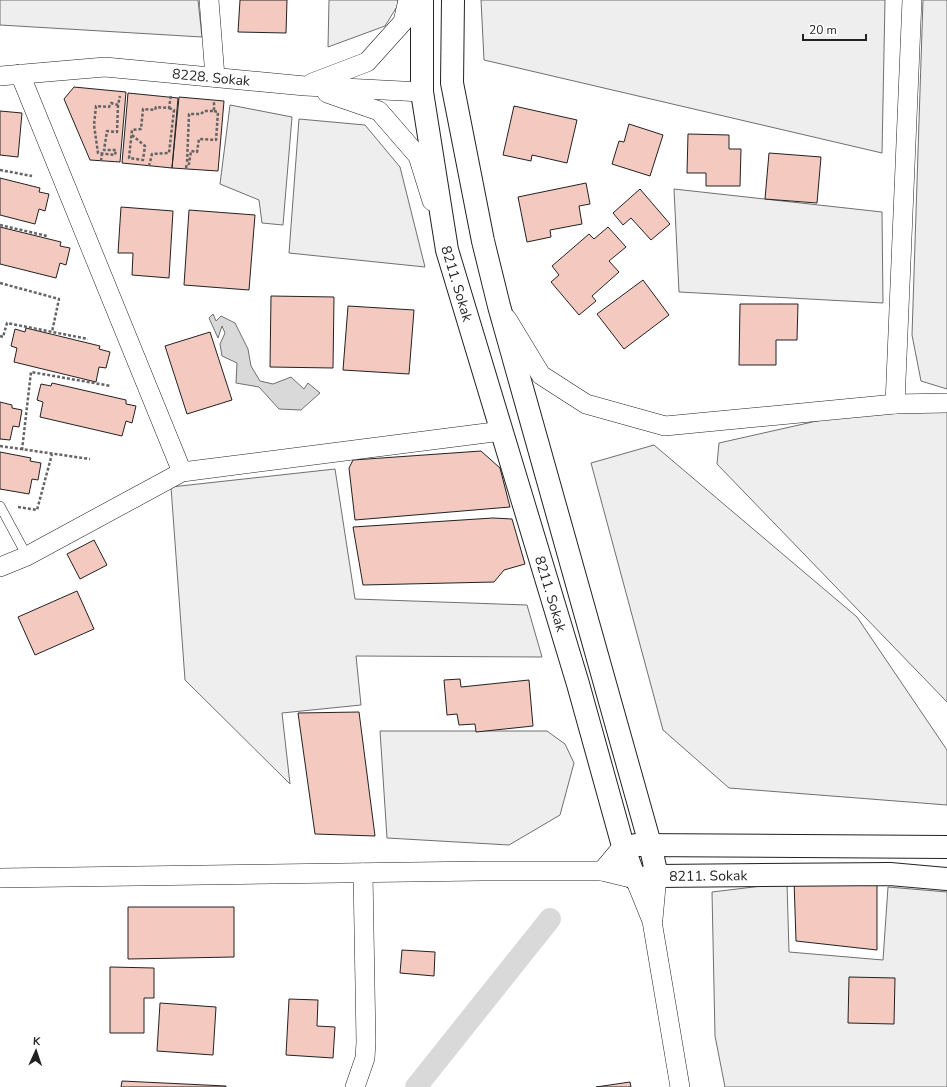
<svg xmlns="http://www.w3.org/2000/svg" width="947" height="1087" font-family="'Nunito Sans',sans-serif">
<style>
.green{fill:#eee;stroke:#6f6f6f}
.parking{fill:#ededed;stroke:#6f6f6f}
.water{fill:#d9d9d9;stroke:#6f6f6f}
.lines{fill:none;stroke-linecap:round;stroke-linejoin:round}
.canal{stroke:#d9d9d9;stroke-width:22}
.building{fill:#f3c9c0;stroke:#222}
.service-casing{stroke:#222;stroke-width:10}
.minor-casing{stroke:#222;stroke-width:20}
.tertiary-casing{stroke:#222;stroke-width:24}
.path{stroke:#646464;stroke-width:2.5;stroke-dasharray:3 2;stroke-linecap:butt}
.service{stroke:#fff;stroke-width:9}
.minor{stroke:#fff;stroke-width:19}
.tertiary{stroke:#fff;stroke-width:22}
.labels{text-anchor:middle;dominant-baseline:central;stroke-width:3;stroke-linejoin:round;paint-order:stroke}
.street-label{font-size:14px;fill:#222;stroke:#fff}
</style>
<rect width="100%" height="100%" fill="#fff"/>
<path class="green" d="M0 0H198L202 37 0 25Z
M329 0H398V5L385 26 328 47Z
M481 0H885L882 153 484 60Z
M923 0H947V389L921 381 912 335Z
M299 119 365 125 400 167 425 267 289 253Z
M674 189 882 212 883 303 679 292Z
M947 406V702L717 464 719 443 839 416Z
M654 445 857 617 947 750V805L729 788 663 730 591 463Z
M335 469 355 599 527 605 542 657 356 656 361 705 282 713 290 784 185 680 171 487Z
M380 731H547L565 744 574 763 560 815 509 845 387 838Z
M787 883 789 952 883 960 888 887 947 892V1087H725L715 1036 712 892Z"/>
<path class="parking" d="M230 105 292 117 283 225 262 223 259 200 220 184Z"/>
<path class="water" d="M213 314 216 321 221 316 235 323 248 349 251 366 260 381 273 384 291 377 304 389 308 383 320 393 301 410 279 409 259 387 236 383 237 363 222 356 220 344 225 333 222 326 218 338 209 318Z"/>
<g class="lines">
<path class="canal" d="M416 1087 550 919"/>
</g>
<path class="building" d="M240 0H287L286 33 238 32Z
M74 87 126 92 120 162 90 160 64 99Z
M128 93 178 98 172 168 122 163Z
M179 97 224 101 218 171 172 168Z
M514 106 577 120 567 163 532 155 531 161 503 155Z
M0 111 22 113 18 157 0 155Z
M629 124 663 135 650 176 612 164 619 141 624 142Z
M688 134 729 135V149H741L740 186H706V173H687Z
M769 153 821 157 817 203 765 199Z
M0 178 40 188 39 192 49 194 45 211 39 209 35 224 0 215Z
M586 183 590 204 579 206 582 224 550 230 551 237 527 242 518 197Z
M640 189 670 224 651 240 631 218 623 225 613 213Z
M121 207 173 211 169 278 132 275 133 253H118Z
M189 210 255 215 249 290 184 285Z
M0 227 61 242 60 246 70 248 66 265 60 263 56 278 0 264Z
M608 227 626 247 609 261 619 272 592 296 596 301 579 315 551 282 559 275 552 266 589 234 594 239Z
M643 280 669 315 624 349 597 314Z
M271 296 334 297 333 368 270 367Z
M740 304H798L797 340H776V365H739Z
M348 306 414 310 409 374 343 370Z
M26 328 100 346 99 349 110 352 106 368 99 367 96 382 14 362 17 348 11 346 15 329 25 332Z
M210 332 232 400 187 414 165 346Z
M52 383 126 400V404L136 406 132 423 126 421 122 436 40 417 43 402 37 400 41 384 51 386Z
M0 402 12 405V408L22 410 19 427 13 426 10 440 0 439Z
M481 451 500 468 510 507 355 520 349 468 353 460Z
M0 452 31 458 30 461 41 463 38 480 32 479 29 494 0 489Z
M493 518 512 519 525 564 504 570 494 582 363 585 353 527Z
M94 540 107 565 80 579 67 554Z
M77 591 94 629 35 655 18 617Z
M460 679 461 687 529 680 533 726 476 732 475 724 459 725 457 714 447 715 444 680Z
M359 712 375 836 315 834 298 713Z
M877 878V950L796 941 794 880Z
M128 907H234V957L128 959Z
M402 950 435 952 434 976 400 973Z
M110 967 154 968V998H144V1033H110Z
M849 977 895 978 894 1024 848 1023Z
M289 999 318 1000 317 1026 335 1027 333 1058 286 1055Z
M160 1003 216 1007 213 1055 157 1051Z
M122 1081 226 1086V1087H121Z
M630 1082 631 1087H596Z"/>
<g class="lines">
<defs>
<path id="service" d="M0 506 27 556"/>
<g id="minor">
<path d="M209 0 215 77"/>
<path d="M20 74 182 472"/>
<path id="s1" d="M0 76 105 67 305 86 422 92"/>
<path d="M312 83 367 62 403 22 408 0"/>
<path d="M327 93 379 111 418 156 432 201"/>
<path d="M507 319 541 375 586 404 665 426 895 404 947 403"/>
<path d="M895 404 912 0"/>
<path d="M0 567 27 556 182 472 502 431"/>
<path d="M602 871 623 846"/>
<path d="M0 878 481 871H602L635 879 652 921 680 1087"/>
<path d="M653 919 657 876"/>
<path d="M355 1087 365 1058 366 1042 363 873"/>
</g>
<g id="tertiary">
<path id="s2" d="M422 0V92L447 250 578 684 623 846 635 879 657 876 890 874 947 879"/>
<path d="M453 0 452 83 483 241 499 306 650 844 657 876"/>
<path d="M636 845 947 847"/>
</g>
</defs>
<use href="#service" class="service-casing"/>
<use href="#minor" class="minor-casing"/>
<use href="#tertiary" class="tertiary-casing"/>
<path class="path" d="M118 105 117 132 107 131 104 150H116L115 155 98 153 94 125 96 106 109 107 111 103 118 105 120 96
M214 111 218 112 216 140 199 139 197 152 191 151 189 164 187 163 189 114H201L204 111H214V101
M132 135 145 146 143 160 129 158 132 130 141 129 143 109 155 110 156 107 169 108 171 95
M101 161 102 153
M149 166 152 154 169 153 174 110 169 108
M186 168 187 163
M0 170 32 176
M0 225 47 236
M0 283 59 299 52 332
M0 336 3 337 7 323 88 339
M0 446 90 459
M22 450 31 372 111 386
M18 507 37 510 52 454"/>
<use href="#service" class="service"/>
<use href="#minor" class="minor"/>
<use href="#tertiary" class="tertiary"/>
</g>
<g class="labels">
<g class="street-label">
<text stroke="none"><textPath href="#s1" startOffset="212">8228. Sokak</textPath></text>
<text stroke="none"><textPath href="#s2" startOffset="287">8211. Sokak</textPath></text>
<text stroke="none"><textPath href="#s2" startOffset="611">8211. Sokak</textPath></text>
<text stroke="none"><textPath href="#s2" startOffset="982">8211. Sokak</textPath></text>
</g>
</g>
<g transform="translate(36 1051) rotate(3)" stroke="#ffffff" stroke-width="3" paint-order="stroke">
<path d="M0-3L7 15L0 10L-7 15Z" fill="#222222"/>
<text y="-6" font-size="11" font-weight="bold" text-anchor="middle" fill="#222222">K</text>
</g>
<path d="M803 34v6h63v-6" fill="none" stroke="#222222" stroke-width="2"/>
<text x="809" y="34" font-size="12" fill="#222222" stroke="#ffffff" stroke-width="3" paint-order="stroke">20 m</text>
</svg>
